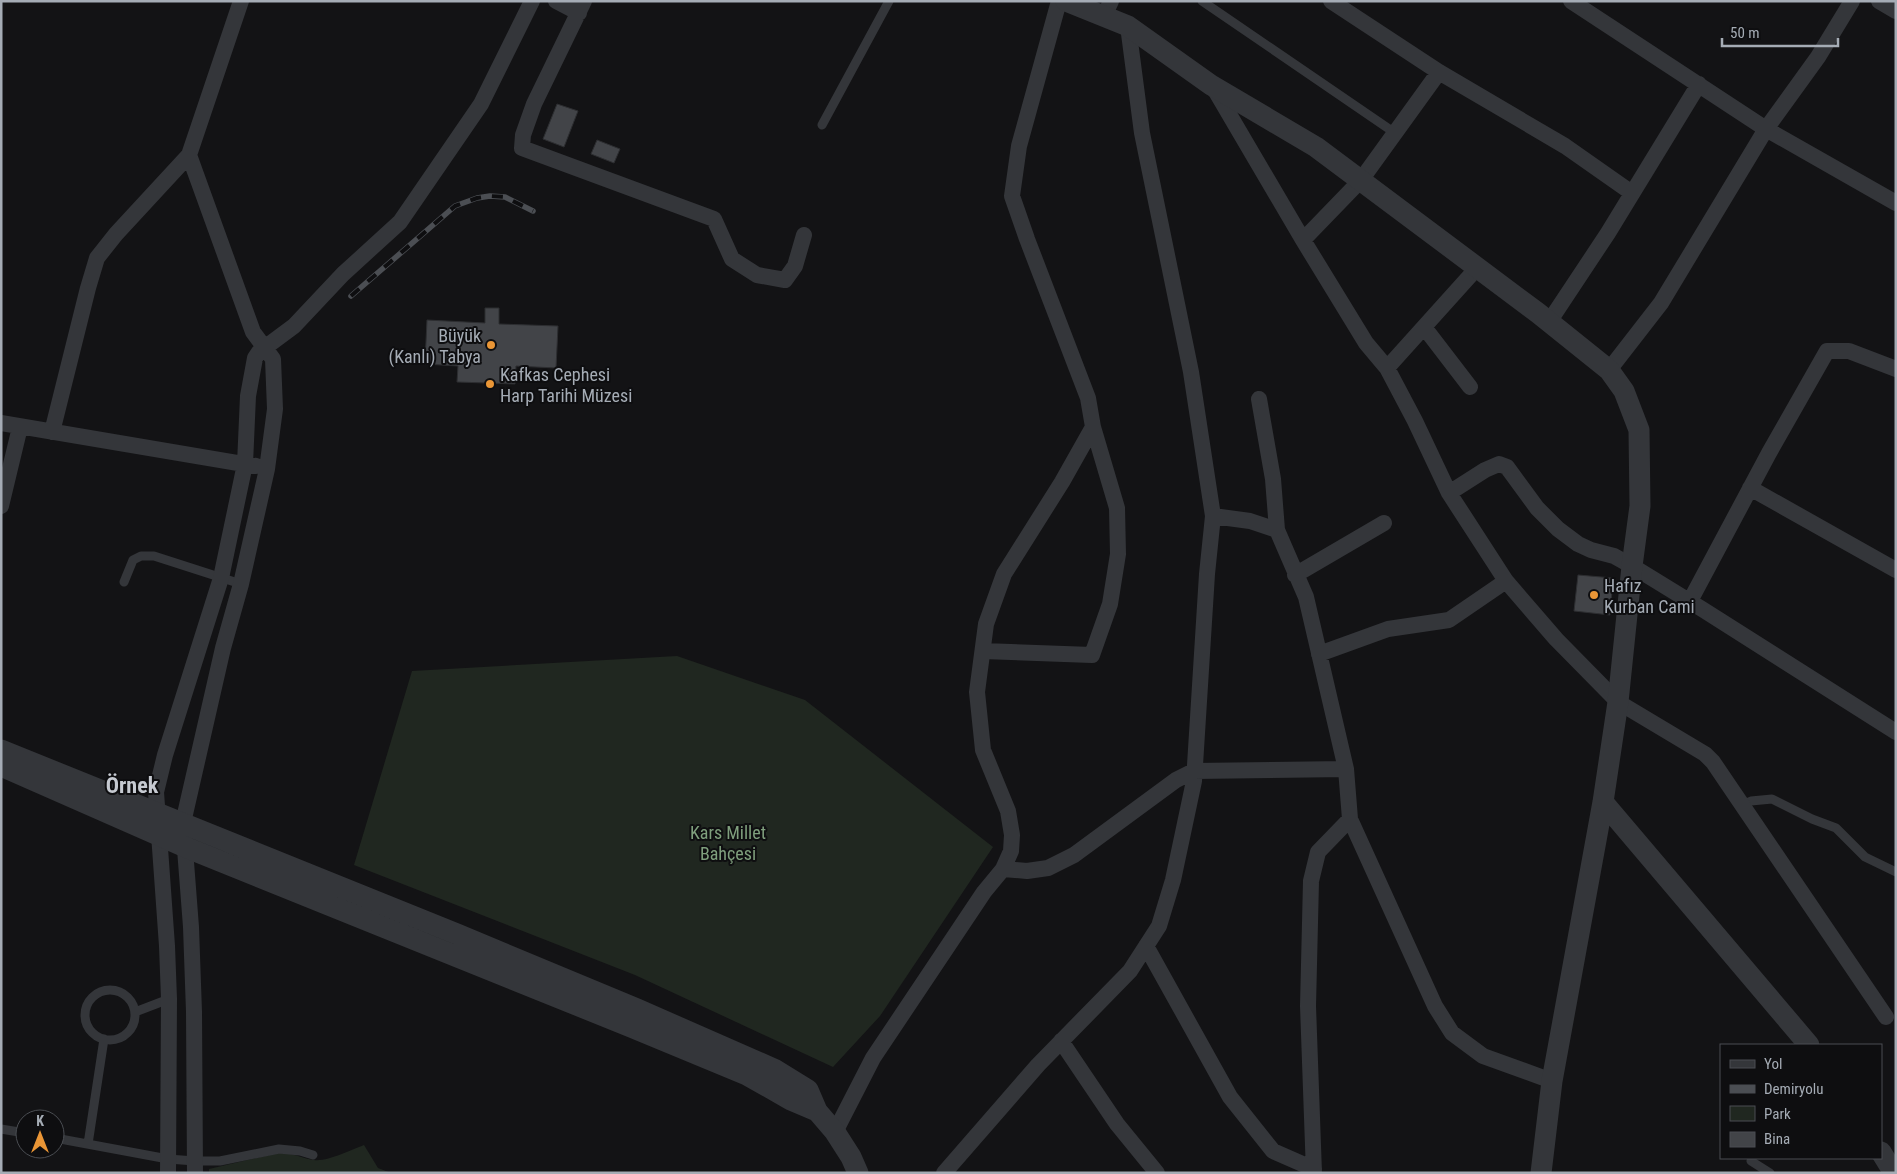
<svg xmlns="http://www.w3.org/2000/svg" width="1897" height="1174" font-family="'Roboto Condensed',sans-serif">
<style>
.green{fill:#202720}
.building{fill:#424448;stroke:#2d2e31}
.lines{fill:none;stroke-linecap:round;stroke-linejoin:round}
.service{stroke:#34363a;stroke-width:9}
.minor{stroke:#34363a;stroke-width:16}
.tertiary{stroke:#34363a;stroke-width:21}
.rail-casing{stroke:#4b4e53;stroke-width:5.5}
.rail{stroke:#0e0e10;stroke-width:4;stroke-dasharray:11;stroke-linecap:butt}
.poi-dot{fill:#ea9636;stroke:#0e0e10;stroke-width:2}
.labels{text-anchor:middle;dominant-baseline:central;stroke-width:4;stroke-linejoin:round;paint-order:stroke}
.poi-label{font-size:18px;fill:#a5acb5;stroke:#0e0e10;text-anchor:start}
.park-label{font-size:18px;fill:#7f9f7d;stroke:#0e0e10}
.district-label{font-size:22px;font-weight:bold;fill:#c6cad1;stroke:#0e0e10}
</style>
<rect width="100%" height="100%" fill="#131315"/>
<path class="green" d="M677 656 805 700 993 847 880 1016 833 1067 635 975 354 865 412 671Z
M364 1145 378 1168 391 1173H209V1169L278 1153C291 1152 301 1158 314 1160 327 1162 351 1150 364 1145Z"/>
<path class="building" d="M557 104 578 111 564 147 543 139Z
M597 140 620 149 614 163 591 154Z
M485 308H499V324L558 326 556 368 516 366 515 384 457 382 458 366 425 364 427 320 485 323Z
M1578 575 1613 578 1610 615 1574 611Z"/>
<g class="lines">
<path class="service" d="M1202 1 1395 133
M822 125 889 1
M124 582 133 560 141 556H154L241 584
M1742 805 1751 801 1772 799 1812 819 1836 828 1865 857 1896 872
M85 1015a25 25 0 1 1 50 0a25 25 0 1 1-50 0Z
M135 1012 169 999
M1 1129 25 1133
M55 1138 168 1159 195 1161H220L279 1149 300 1151 313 1155
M88 1144 104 1039
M1751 1161 1770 1173"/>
<path class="minor" d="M556 1 579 13
M584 1 534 104 523 135 522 148 714 219 732 259 757 275 785 280 795 266 804 235
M1331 1 1439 72 1565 146 1632 193
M1571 1 1766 129 1896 203
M1879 1 1896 11
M1104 16 1111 1
M1212 85 1303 240 1366 343 1387 368 1415 421 1449 493 1506 581 1556 639 1618 702 1705 754 1713 762 1886 1017
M1303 240 1361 180 1439 72
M1549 322 1608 233 1699 84
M1424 327 1470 387
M1387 368 1477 268
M1609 370 1661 303 1766 129 1818 57 1852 1
M1259 399 1273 479 1277 530 1306 597 1346 769 1350 819 1435 1006 1452 1033 1483 1056 1552 1081
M1 423 256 466
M52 432 88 288 97 258 116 234 189 155
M1750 488 1896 570
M1449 493 1485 470 1499 464 1507 467 1537 508 1558 529 1578 544 1591 550 1614 556 1632 566 1702 609 1896 732
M1 506 20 427
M1213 516 1250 521 1277 530
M1295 575 1384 523
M1690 601 1769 453 1827 351H1849L1896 369
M983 651 1092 655 1110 604 1118 554 1117 508 1093 427
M1319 654 1388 629 1449 620 1506 581
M1003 869 1027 871 1048 868 1074 855 1176 780 1194 771 1346 769
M1146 946 1230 1097 1273 1151 1314 1169
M1061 1041 1117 1124 1157 1173
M835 1132 873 1058 984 892 1003 869 1011 851 1012 835 1008 811 983 750 977 692 986 624 1004 574 1062 482 1093 427 1088 398 1027 239 1012 196 1019 146 1059 1
M168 1173 169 999 167 946 156 792 165 755 221 578 245 464 248 396 255 358 259 352 294 326 343 274 400 222 481 104 532 1
M195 1173 194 1012 191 927 183 823 223 648 241 584 267 469 275 409 273 359 253 332 189 155 241 1
M944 1173 1038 1065 1130 971 1159 926 1173 880 1194 781 1207 574 1213 516 1191 372 1142 133 1128 26
M1314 1173 1308 1006 1311 881 1318 852 1350 819"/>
<path class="tertiary" d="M1066 1 1128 26 1211 85 1316 147 1538 313 1609 370 1624 391 1639 430 1640 506 1632 566 1618 702 1603 802 1552 1081 1541 1173
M1 750 457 934 637 1009 774 1069 808 1090 817 1111 835 1132 851 1157 858 1173
M1 766 185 847 631 1027 747 1075 791 1100 817 1111
M1603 802 1809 1045
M1881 1152 1894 1173"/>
<defs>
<path id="rail" d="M351 296 455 206 477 198 490 196 505 197 533 211"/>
</defs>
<use href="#rail" class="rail-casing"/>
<use href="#rail" class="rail"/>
</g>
<g class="poi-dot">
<circle cx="491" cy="345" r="5"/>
<circle cx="490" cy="384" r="5"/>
<circle cx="1594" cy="595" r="5"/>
</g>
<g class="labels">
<g class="poi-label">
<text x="481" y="335" text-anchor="end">Büyük<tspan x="481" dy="21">(Kanlı) Tabya</tspan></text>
<text x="500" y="374">Kafkas Cephesi<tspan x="500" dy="21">Harp Tarihi Müzesi</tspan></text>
<text x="1604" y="585">Hafız<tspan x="1604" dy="21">Kurban Cami</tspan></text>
</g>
<g class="park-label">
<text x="728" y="832">Kars Millet<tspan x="728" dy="21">Bahçesi</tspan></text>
</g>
<g class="district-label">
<text x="132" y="785">Örnek</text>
</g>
</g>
<rect width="1897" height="1174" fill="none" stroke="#a5acb5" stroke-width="5"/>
<rect x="1720" y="1044" width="162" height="115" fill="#0e0e10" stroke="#4a4d52"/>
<rect x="1730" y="1060" width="25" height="8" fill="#34363a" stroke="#4a4d52"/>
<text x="1764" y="1069" font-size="15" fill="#a5acb5">Yol</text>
<rect x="1730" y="1085" width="25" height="8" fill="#4b4e53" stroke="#4a4d52"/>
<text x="1764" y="1094" font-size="15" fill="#a5acb5">Demiryolu</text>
<rect x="1730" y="1106" width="25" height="15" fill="#202720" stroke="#4a4d52"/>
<text x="1764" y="1119" font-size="15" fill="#a5acb5">Park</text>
<rect x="1730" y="1132" width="25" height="15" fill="#424448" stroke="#4a4d52"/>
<text x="1764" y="1144" font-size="15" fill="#a5acb5">Bina</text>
<g transform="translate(40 1134)"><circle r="24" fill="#0e0e10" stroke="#4a4d52"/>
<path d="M0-4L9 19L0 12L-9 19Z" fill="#ea9636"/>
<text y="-8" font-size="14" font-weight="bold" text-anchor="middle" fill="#a5acb5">K</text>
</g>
<path d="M1722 38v8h116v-8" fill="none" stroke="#a5acb5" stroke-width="2.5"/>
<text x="1730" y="38" font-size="15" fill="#a5acb5" stroke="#0e0e10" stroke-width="4" paint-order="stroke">50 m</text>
</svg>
